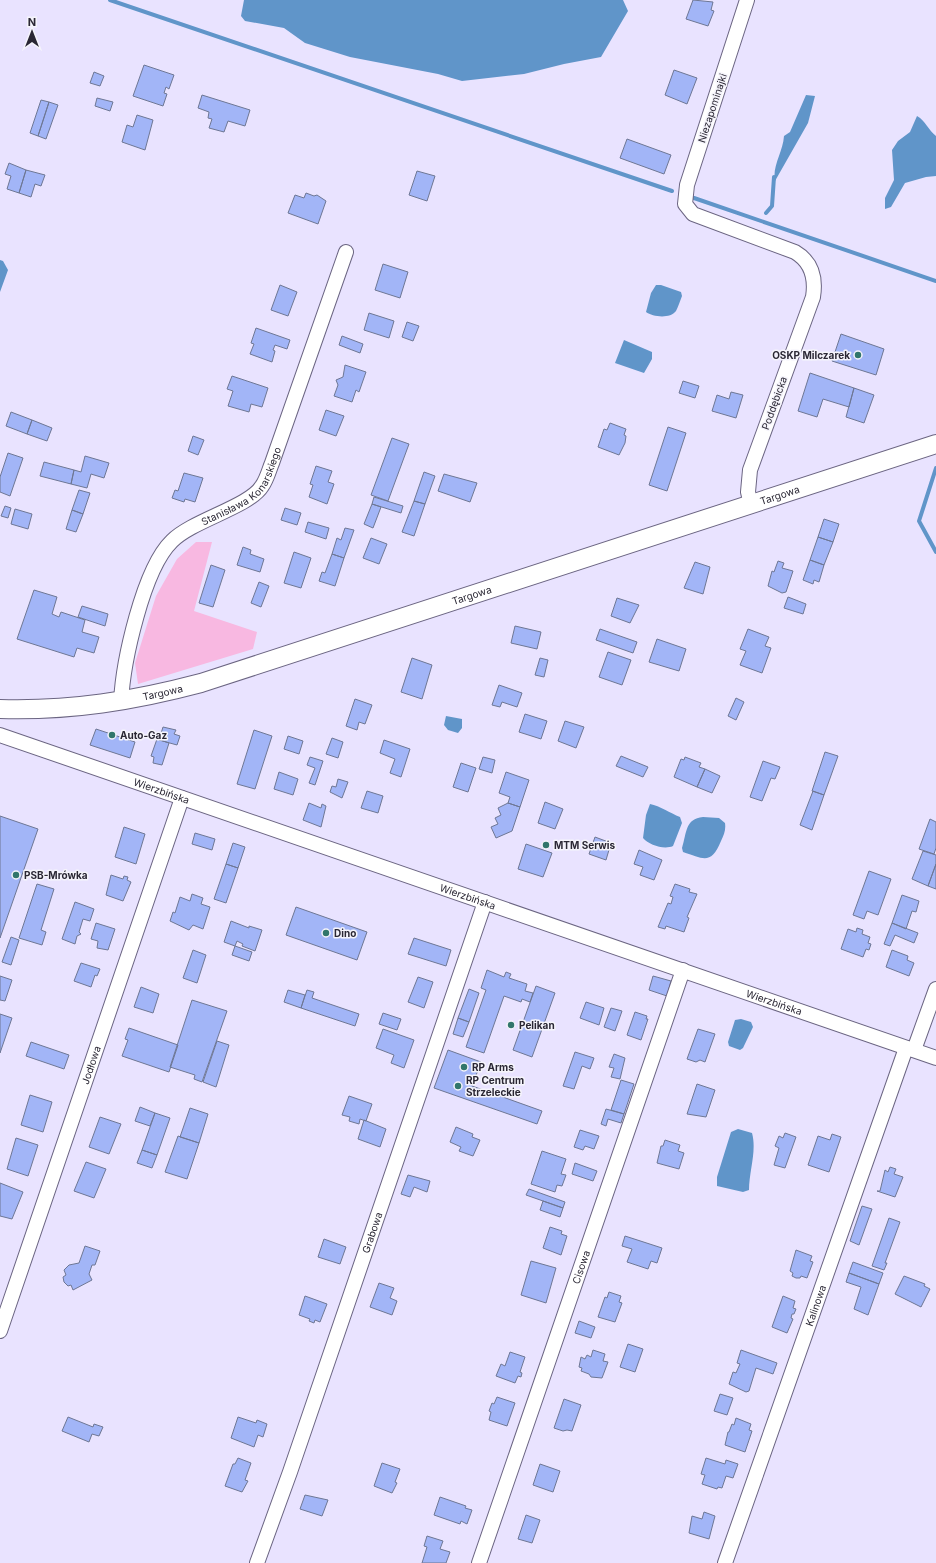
<svg xmlns="http://www.w3.org/2000/svg" width="936" height="1563" font-family="Inter,sans-serif">
<style>
.green{fill:#f8b8e1}
.water{fill:#6095c9}
.lines{fill:none;stroke-linecap:round;stroke-linejoin:round}
.stream{stroke:#6095c9;stroke-width:4}
.building{fill:#a2b5f7;stroke:#6e7794}
.minor-casing{stroke:#6b6582;stroke-width:16}
.major-casing{stroke:#6b6582;stroke-width:20}
.minor{stroke:#fff;stroke-width:14}
.major{stroke:#fff;stroke-width:18}
.poi-dot{fill:#31766b;stroke:#f5f4fb;stroke-width:1.5}
.labels{text-anchor:middle;dominant-baseline:central;stroke-width:3;stroke-linejoin:round;paint-order:stroke}
.street-label{font-size:10px;fill:#2a2734;stroke:#f5f4fb}
.poi-label{font-size:10px;font-weight:bold;fill:#2a2734;stroke:#f5f4fb;text-anchor:start}
</style>
<rect width="100%" height="100%" fill="#e9e3ff"/>
<path class="green" d="M196 542H212L194 611 257 632 253 649 138 684 135 663 156 596 177 559Z"/>
<path class="water" d="M244 0H623L628 11 601 57 564 64 524 74 462 81 438 74 350 57 305 43 284 28 245 21 241 16Z
M806 95 815 96 808 123 775 181C772 166 783 152 784 136L790 132Z
M917 116C926 121 928 130 936 136V176L926 177 905 183 891 207 885 209V198L894 180 892 150 898 141 910 132Z
M0 260 3 261 8 270 0 292Z
M656 285H661L681 292 682 296C680 301 678 307 676 311 670 319 653 317 646 312L651 293Z
M624 340 652 352V359L644 373 615 363Z
M446 716 462 719V728L458 733 448 730 444 725Z
M650 804C660 806 670 813 680 817L682 823 673 846C664 850 649 845 643 838L646 815Z
M703 817 719 818 725 823C726 830 724 835 721 841 711 865 704 859 683 852L682 848C687 832 685 819 703 817Z
M741 1019 751 1022 753 1027 743 1048 740 1050 729 1046 728 1042 735 1020Z
M738 1129 752 1133C757 1151 749 1171 749 1190L743 1192 717 1186V1177L731 1132Z"/>
<g class="lines">
<path class="stream" d="M110 0 672 191
M694 198 936 281
M766 213 772 206 774 177
M936 468 919 521 936 552"/>
</g>
<path class="building" d="M693 0 713 2 711 10 714 11 708 26 686 19Z
M144 65 174 75 169 89 166 87 164 93 167 94 163 106 133 96Z
M674 70 697 78 687 104 665 95Z
M94 72 104 76 100 86 90 83Z
M202 95 250 110 245 126 228 121 224 132 209 128 212 119 208 118 209 112 198 108Z
M97 98 113 102 110 111 95 106Z
M41 100 49 102 38 136 30 133Z
M49 102 58 105 46 139 38 136Z
M137 115 153 120 145 150 122 142 127 125 133 127Z
M627 139 671 155 664 174 620 158Z
M9 163 26 170 19 193 7 189 11 176 5 174Z
M26 170 45 175 41 186 35 184 31 197 19 193Z
M417 171 435 176 427 201 409 195Z
M306 193 314 196 317 195 326 201 318 224 288 213 295 195 304 198Z
M383 264 408 272 400 298 375 290Z
M280 285 297 292 288 316 271 310Z
M369 313 394 321 389 338 364 330Z
M407 322 419 326 413 341 402 337Z
M256 328 290 340 287 349 275 345 273 350 275 351 272 362 250 354 254 344 251 343Z
M841 334 884 349 876 375 832 361Z
M342 336 363 344 360 353 339 345Z
M345 365 366 372 359 392 356 390 352 402 334 396 338 385 336 380 343 377Z
M810 373 854 388 849 407 823 399 817 417 798 411Z
M232 376 268 388 262 407 251 404 249 412 228 406 233 391 227 389Z
M683 381 699 386 695 398 679 393Z
M854 388 874 395 864 423 846 417Z
M731 392 743 395 736 418 712 411 717 395 729 399Z
M326 410 344 416 336 436 319 430Z
M11 412 32 420 27 434 6 426Z
M32 420 52 428 47 441 27 434Z
M610 423 626 429 624 435 626 436 625 443 619 455 598 447 604 429 607 430Z
M668 427 686 433 667 491 649 485Z
M193 436 204 440 198 455 188 451Z
M392 438 409 444 388 501 371 495Z
M8 453 23 458 10 496 0 492V477Z
M85 456 109 463 104 478 91 474 87 488 71 484 74 470 81 472Z
M44 462 74 470 71 484 40 476Z
M316 466 332 471 328 482 334 484 327 504 309 497 313 485 310 484Z
M424 472 435 476 425 504 414 501Z
M184 473 203 478 195 502 185 499 184 502 172 498 175 490 178 491Z
M444 474 477 483 470 502 438 491Z
M79 490 90 493 83 514 72 510Z
M374 497 403 506 401 513 372 504Z
M414 501 425 504 414 536 402 532Z
M372 504 381 507 373 528 364 524Z
M5 506 11 508 8 518 1 516Z
M285 508 301 513 297 525 281 520Z
M15 509 32 514 28 529 11 524Z
M72 510 83 514 76 532 66 529Z
M824 519 839 524 833 542 818 537Z
M308 522 329 528 326 539 305 532Z
M345 528 354 530 344 558 332 554 337 538 341 540Z
M818 537 833 542 824 565 810 560Z
M371 538 387 544 379 564 363 558Z
M243 547 251 550 250 554 264 559 260 572 237 565Z
M294 552 311 558 301 588 284 583Z
M332 554 344 558 335 586 319 581 322 572 325 573Z
M810 560 824 565 819 582 814 580 813 584 803 580Z
M778 561 784 563 782 568 793 571 786 592 782 593 768 586 772 571 774 572Z
M695 562 710 567 703 594 684 588Z
M211 565 225 570 213 607 199 603Z
M259 582 269 586 261 607 251 603Z
M34 590 57 597 52 614 59 617 61 612 85 620 82 632 99 637 94 653 77 648 74 657 17 639Z
M788 597 806 604 803 614 784 608Z
M617 598 639 605 630 623 611 616Z
M82 606 108 614 105 626 78 617Z
M515 626 541 632 537 649 511 643Z
M600 629 637 642 633 653 596 640Z
M748 629 769 637 765 646 771 648 762 673 740 665 746 651 740 649Z
M657 639 686 649 679 671 649 662Z
M608 652 631 660 622 685 599 677Z
M412 658 432 665 422 699 401 692Z
M540 658 548 660 544 677 535 675Z
M499 685 522 693 517 707 502 702 500 707 492 705Z
M736 698 744 702 736 720 728 716Z
M355 699 372 705 365 724 359 722 357 730 346 726Z
M525 714 547 721 541 739 519 732Z
M565 721 584 727 576 748 558 741Z
M163 727 176 730 174 734 180 736 177 745 159 740Z
M96 729 135 742 130 758 90 745Z
M254 730 272 736 255 789 237 784Z
M288 736 303 741 299 754 284 749Z
M332 738 343 742 338 758 326 754Z
M157 739 169 743 162 765 153 763 154 757 151 756Z
M384 740 410 749 401 777 390 773 395 759 380 753Z
M825 752 838 756 824 795 812 791Z
M621 756 648 767 643 777 616 766Z
M310 757 323 761 315 785 309 783 315 768 307 765Z
M483 757 495 760 492 773 479 769Z
M685 757 701 763 699 767 705 769 697 787 674 777 681 759 684 760Z
M763 761 780 767 775 779 771 778 762 801 750 797Z
M461 763 476 768 468 792 453 787Z
M705 769 720 776 712 793 697 787Z
M279 772 298 779 293 795 274 789Z
M506 772 529 780 520 807 508 803 510 797 499 793Z
M338 779 348 782 342 798 330 792 332 786 336 787Z
M367 791 383 796 378 813 361 808Z
M813 791 824 795 812 830 800 825Z
M545 802 563 809 555 829 538 823Z
M309 803 321 808 322 804 326 806 321 827 303 820Z
M508 803 520 807 512 831 496 838 491 827 498 824 495 818 501 815 498 808Z
M0 816 38 829 0 938Z
M930 819 936 822V848L934 854 919 849Z
M124 827 145 834 136 864 115 857Z
M195 833 215 839 212 850 192 844Z
M595 837 611 843 606 860 589 854Z
M233 843 245 847 238 868 226 864Z
M526 844 552 853 543 877 518 869Z
M639 850 662 860 654 880 640 875 643 867 634 864Z
M923 851 936 855V864L928 886 912 879Z
M226 864 238 868 226 903 214 899Z
M936 864V889L928 886Z
M869 871 891 879 878 915 867 911 864 919 853 915Z
M111 875 123 879 124 876 128 877 127 880 131 882 123 901 106 895Z
M37 884 54 889 41 930 46 932 42 945 19 938Z
M675 884 690 889 689 892 697 894 687 917 689 918 684 932 666 926 665 929 658 927 668 903 671 904 673 897 670 896Z
M192 894 203 898 201 904 210 907 203 929 193 925 189 930 170 921 173 912 175 913 180 897 190 901Z
M902 895 919 901 916 912 912 911 906 929 892 923Z
M75 902 94 909 90 921 83 919 79 932 81 934 77 936 75 944 62 939Z
M296 907 367 932 357 960 286 935Z
M231 921 249 928V926L262 930 255 951 242 946 243 944 237 941 235 946 224 942Z
M96 923 115 929 108 950 97 948 98 941 91 939Z
M892 923 918 933 914 943 895 935 890 946 884 944Z
M857 928 863 930 862 934 870 937 868 943 871 944 869 950 866 949 863 957 841 949 848 929 856 932Z
M11 937 19 940 11 965 2 962Z
M414 938 451 950 446 966 408 954Z
M235 946 252 952 249 961 232 955Z
M193 950 206 955 197 983 183 978Z
M892 950 908 956 907 960 914 963 909 976 886 967Z
M81 963 100 969 97 976 95 975 91 987 74 981Z
M487 970 504 977 506 972 511 974 509 978 527 984 525 991 533 993 530 1002 522 999 521 1002 504 996 484 1053 466 1047 486 990 481 988Z
M0 976 12 980 5 1001 0 1000Z
M653 976 671 981 667 996 649 990Z
M418 977 433 982 424 1008 408 1002Z
M536 986 555 993 532 1057 513 1050Z
M141 987 159 994 153 1013 134 1007Z
M469 989 479 993 469 1022 458 1018Z
M288 990 305 995 301 1008 284 1002Z
M307 990 314 992 312 998 359 1014 355 1026 301 1008Z
M192 1000 227 1011 202 1082 194 1079 195 1075 170 1067Z
M586 1002 604 1008 599 1025 580 1018Z
M611 1008 622 1011 615 1031 604 1027Z
M635 1012 647 1016 646 1019H648L641 1040 627 1035Z
M383 1013 401 1019 397 1030 379 1024Z
M0 1014 12 1018 0 1053Z
M458 1018 469 1022 463 1037 453 1034Z
M129 1028 178 1045 169 1072 122 1056 128 1040 125 1039Z
M383 1029 414 1040 404 1068 391 1063 394 1055 376 1048Z
M698 1029 715 1034 705 1062 700 1060 696 1062 687 1059Z
M217 1041 229 1045 216 1087 203 1082Z
M31 1042 69 1055 64 1069 26 1056Z
M448 1050 481 1062 472 1086 542 1111 537 1124 434 1088Z
M575 1052 594 1058 590 1069 582 1066 574 1089 563 1086Z
M614 1054 625 1058 620 1079 611 1077 614 1068 609 1067Z
M621 1080 634 1084 624 1114 611 1110Z
M697 1084 715 1090 706 1117 687 1114Z
M30 1095 52 1102 43 1132 21 1125Z
M349 1096 372 1104 366 1121 360 1119 359 1124 349 1121 350 1117 342 1115Z
M140 1107 155 1113 150 1126 135 1121Z
M190 1108 208 1114 199 1143 180 1137Z
M606 1109 624 1114 621 1123 608 1119 606 1126 601 1124Z
M155 1113 170 1118 157 1155 142 1150Z
M100 1117 121 1124 109 1154 89 1147Z
M364 1120 386 1129 380 1147 358 1139Z
M456 1127 473 1134 472 1137 480 1140 473 1156 459 1151 461 1147 450 1142Z
M580 1130 599 1136 594 1149 585 1146 583 1150 574 1147Z
M785 1133 796 1137 785 1168 774 1165 779 1148 775 1146 779 1136 783 1138Z
M832 1134 841 1137 829 1172 808 1165 818 1136 830 1140Z
M178 1136 199 1143 187 1179 165 1172Z
M16 1138 38 1145 28 1176 7 1169Z
M665 1140 680 1145 678 1151 684 1153 679 1169 657 1163 661 1146H663Z
M142 1150 157 1155 152 1168 137 1163Z
M542 1151 566 1159 561 1174 566 1175 562 1186 557 1185 555 1192 531 1184Z
M86 1162 106 1169 94 1198 74 1191Z
M575 1163 597 1171 593 1181 572 1174Z
M890 1167 896 1169 894 1174 903 1177 895 1197 877 1191H880L885 1170 888 1172Z
M408 1175 430 1181 427 1192 414 1187 410 1197 401 1194Z
M0 1183 23 1192 12 1219 0 1216Z
M529 1189 565 1202 563 1208 526 1195Z
M543 1201 563 1208 560 1217 540 1210Z
M862 1206 872 1209 859 1245 850 1241Z
M889 1218 900 1222 885 1263H887L884 1270 872 1266Z
M550 1227 562 1231 561 1234 567 1236 561 1255 543 1248Z
M625 1236 662 1248 657 1263 651 1261 648 1269 627 1262 632 1249 622 1246Z
M324 1239 346 1247 340 1264 318 1257Z
M85 1246 100 1251 95 1265H92L89 1274 92 1280 73 1290 71 1285 68 1286 64 1282 63 1277 66 1275 64 1270 69 1265 79 1263Z
M796 1250 812 1256 810 1261 813 1262 807 1278 801 1276 800 1278H796L792 1276 793 1273 790 1271Z
M531 1261 556 1268 546 1303 521 1295Z
M853 1262 883 1273 879 1284 849 1273Z
M849 1273 879 1284 868 1315 854 1309 861 1287 846 1282Z
M904 1276 925 1284 924 1286 930 1289 921 1307 895 1294Z
M379 1283 394 1288 390 1298 397 1301 392 1315 370 1307Z
M609 1292 621 1296 619 1302 622 1303 615 1322 598 1317 605 1297 607 1298Z
M305 1296 327 1304 320 1322 315 1320 314 1323 309 1321 310 1319 299 1315Z
M783 1296 795 1301 793 1308 796 1309 794 1314H792L791 1318 793 1319 787 1333 772 1327Z
M579 1321 595 1327 591 1338 575 1333Z
M628 1344 643 1349 635 1372 620 1367Z
M593 1350 605 1354 603 1361 608 1362 602 1378 591 1377 589 1374 581 1371 582 1368 579 1367 581 1357 585 1359 587 1355 591 1357Z
M741 1350 777 1363 773 1374 756 1368 749 1391 746 1392 729 1384 733 1372 736 1373 740 1364 737 1363Z
M510 1352 525 1357 520 1372 522 1373 521 1377 518 1376 515 1383 496 1376 501 1364 505 1366Z
M720 1394 733 1398 727 1415 714 1411Z
M497 1397 515 1403 507 1426 489 1420 491 1412 489 1411 492 1403 494 1404Z
M564 1399 581 1405 572 1431 567 1430 563 1431 554 1428Z
M68 1417 93 1427 94 1424 103 1427 99 1436 92 1434 89 1442 62 1431Z
M238 1417 256 1423 257 1420 267 1424 263 1437 258 1435 254 1447 231 1438Z
M736 1418 751 1424 749 1430 752 1431 745 1452 725 1445 728 1432H729L732 1424 734 1425Z
M238 1458 251 1463 245 1480 248 1481 242 1492 225 1486 233 1464H235Z
M706 1458 725 1464 726 1460 738 1464 733 1478 726 1476 722 1488 718 1487 717 1489 702 1484 705 1475 701 1474Z
M382 1463 400 1469 395 1482 397 1483 392 1493 374 1486Z
M540 1464 560 1471 553 1492 533 1485Z
M305 1495 328 1500 322 1516 300 1509Z
M440 1497 466 1506 465 1508 472 1510 467 1524 461 1521 460 1524 434 1515Z
M704 1512 715 1516 709 1539 689 1533 692 1516 702 1519Z
M526 1515 540 1520 532 1543 518 1539Z
M427 1536 443 1541 440 1549 450 1552 446 1563H422L427 1547 424 1546Z"/>
<g class="lines">
<defs>
<g id="minor">
<path d="M747 0 687 185 685 204 693 214 795 252C812 262 816 278 813 297L750 470 748 492 751 505"/>
<path id="s1" d="M121 702C123 662 143 569 172 541 193 520 249 507 262 486 267 479 269 470 272 463L346 252"/>
<path id="s2" d="M0 735 936 1058"/>
<path d="M914 1050 936 989"/>
<path id="s3" d="M0 1331 182 798"/>
<path id="s4" d="M257 1563 290 1472 485 902"/>
<path id="s5" d="M479 1563 683 970"/>
<path id="s6" d="M725 1563 906 1048"/>
</g>
<g id="major">
<path id="s7" d="M0 709C71 711 133 701 201 683L936 444"/>
</g>
</defs>
<use href="#minor" class="minor-casing"/>
<use href="#major" class="major-casing"/>
<use href="#minor" class="minor"/>
<use href="#major" class="major"/>
</g>
<g class="poi-dot">
<circle cx="858" cy="355" r="4"/>
<circle cx="112" cy="735" r="4"/>
<circle cx="546" cy="845" r="4"/>
<circle cx="16" cy="875" r="4"/>
<circle cx="326" cy="933" r="4"/>
<circle cx="511" cy="1025" r="4"/>
<circle cx="464" cy="1067" r="4"/>
<circle cx="458" cy="1086" r="4"/>
</g>
<g class="labels">
<g class="street-label">
<text transform="translate(712 108) rotate(-72)">Niezapominajki</text>
<text transform="translate(774 403) rotate(-70)">Poddębicka</text>
<text stroke="none"><textPath href="#s1" startOffset="263">Stanisława Konarskiego</textPath></text>
<text stroke="none"><textPath href="#s7" startOffset="812">Targowa</textPath></text>
<text stroke="none"><textPath href="#s7" startOffset="488">Targowa</textPath></text>
<text stroke="none"><textPath href="#s7" startOffset="164">Targowa</textPath></text>
<text stroke="none"><textPath href="#s2" startOffset="171">Wierzbińska</textPath></text>
<text stroke="none"><textPath href="#s2" startOffset="495">Wierzbińska</textPath></text>
<text stroke="none"><textPath href="#s2" startOffset="819">Wierzbińska</textPath></text>
<text stroke="none"><textPath href="#s3" startOffset="281">Jodłowa</textPath></text>
<text stroke="none"><textPath href="#s4" startOffset="350">Grabowa</textPath></text>
<text stroke="none"><textPath href="#s5" startOffset="313">Cisowa</textPath></text>
<text stroke="none"><textPath href="#s6" startOffset="273">Kalinowa</textPath></text>
</g>
<g class="poi-label">
<text x="850" y="355" text-anchor="end">OSKP Milczarek</text>
<text x="120" y="735">Auto-Gaz</text>
<text x="554" y="845">MTM Serwis</text>
<text x="24" y="875">PSB-Mrówka</text>
<text x="334" y="933">Dino</text>
<text x="519" y="1025">Pelikan</text>
<text x="472" y="1067">RP Arms</text>
<text x="466" y="1080">RP Centrum<tspan x="466" dy="12">Strzeleckie</tspan></text>
</g>
</g>
<g transform="translate(32 32)" stroke="#f5f4fb" stroke-width="3" paint-order="stroke">
<path d="M0-3L7 15L0 10L-7 15Z" fill="#2a2734"/>
<text y="-6" font-size="11" font-weight="bold" text-anchor="middle" fill="#2a2734">N</text>
</g>
</svg>
